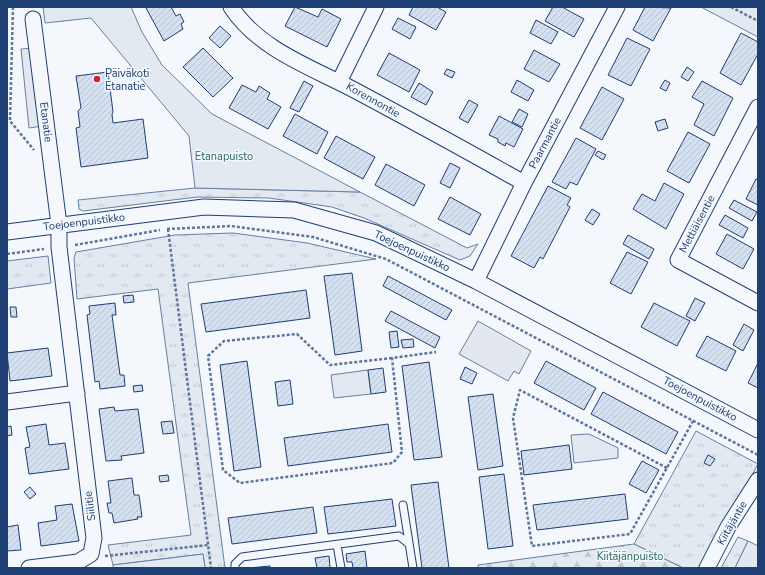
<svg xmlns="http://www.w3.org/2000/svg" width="765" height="575" font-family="'Nunito Sans',sans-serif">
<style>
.grass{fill:url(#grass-tufts);stroke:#687fa3}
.forest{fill:url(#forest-firs);stroke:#687fa3}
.green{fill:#e3e9f0;stroke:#687fa3}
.parking{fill:#e3e8f0;stroke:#687fa3}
.building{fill:url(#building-hatch);stroke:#1d3f73}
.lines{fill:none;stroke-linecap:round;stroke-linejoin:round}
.service-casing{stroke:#1d3f73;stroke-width:9}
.minor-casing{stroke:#1d3f73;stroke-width:17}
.path{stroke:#5e769c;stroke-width:2.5;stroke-dasharray:3 2;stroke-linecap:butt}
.service{stroke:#f4f7fb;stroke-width:7}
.minor{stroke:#f4f7fb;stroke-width:15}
.poi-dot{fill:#c62828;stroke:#f4f7fb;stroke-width:1.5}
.labels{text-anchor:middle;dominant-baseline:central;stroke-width:3;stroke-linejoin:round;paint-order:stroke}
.poi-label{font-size:11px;fill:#1d3f73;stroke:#f4f7fb;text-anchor:start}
.street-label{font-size:11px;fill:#1d3f73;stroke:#f4f7fb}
.park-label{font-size:11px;fill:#2c6c60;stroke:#f4f7fb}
</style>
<defs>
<pattern id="grass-tufts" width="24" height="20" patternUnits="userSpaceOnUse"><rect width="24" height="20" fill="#e3e9f0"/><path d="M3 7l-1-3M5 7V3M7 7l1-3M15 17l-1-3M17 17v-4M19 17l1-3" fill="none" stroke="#c2c9d1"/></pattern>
<pattern id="forest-firs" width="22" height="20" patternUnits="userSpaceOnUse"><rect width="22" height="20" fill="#e3e9f0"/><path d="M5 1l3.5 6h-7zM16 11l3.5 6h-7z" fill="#c2c9d1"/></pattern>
<pattern id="building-hatch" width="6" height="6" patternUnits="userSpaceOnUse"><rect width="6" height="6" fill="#d5e0f0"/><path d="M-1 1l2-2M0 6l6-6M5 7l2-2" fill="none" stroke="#b6c1d1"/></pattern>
</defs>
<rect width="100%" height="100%" fill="#f4f7fb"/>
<path class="grass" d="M195 188 360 192 467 248 478 244 470 256 460 260 364 218 332 207 269 198 197 197 83 211 79 209 78 200Z
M233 233 307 243 376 259 188 283 225 568H205L203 554 113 565 108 545 191 535 158 289 77 299 74 258 76 252 175 235Z
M48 256 51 283 7 289V261Z
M696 431 758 464 702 568H683L634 544Z
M738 537 748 541 735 568H721Z"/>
<path class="forest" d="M634 544 683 568H478V565Z"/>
<path class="green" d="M43 7H131L142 32 162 65 212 114 360 192 195 188 189 136 91 18 45 23Z
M701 7H758V37Z
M368 370 371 394 334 398 331 375Z
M589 434 618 448V458L574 463 571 435Z
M203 554 205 568H113V565Z"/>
<path class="parking" d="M34 48 43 126 29 128 21 49Z
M478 321 531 351 519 374 514 371 508 381 459 354Z
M748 541 758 546V568H735Z"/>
<path class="building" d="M148 7H171L176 16 180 14 184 22 181 24 183 29 164 41 146 8Z
M295 7 318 17 322 9 341 19 327 47 285 26Z
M413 7H437L446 12 436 30 409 15Z
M553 7H562L584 19 574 37 545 21Z
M645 7 671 8 653 41 633 30Z
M398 18 416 27 410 39 392 29Z
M536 20 558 32 551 44 530 33Z
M220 26 231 36 220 48 209 38Z
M741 33 758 42V54L741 85 720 73Z
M627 38 650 49 631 86 608 75Z
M203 48 233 78 213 97 183 67Z
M534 50 560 64 549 82 524 69Z
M389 53 420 70 409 92 377 75Z
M687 67 694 72 688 81 681 77Z
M447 69 455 72 452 78 444 74Z
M108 72 113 112 112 114 113 123 143 119 148 158 81 167 76 128 80 127 78 111 81 108 76 76Z
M517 80 534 90 528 101 511 92Z
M665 80 670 83 666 91 660 88Z
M304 81 313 86 299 112 290 108Z
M702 81 733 98 714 136 694 125 704 104 692 97Z
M419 83 433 92 426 105 411 97Z
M242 85 256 92 259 86 270 93 267 99 281 107 268 129 229 108Z
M602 87 624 99 602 140 580 128Z
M469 100 478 105 468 123 459 118Z
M519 109 528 114 522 127 512 122Z
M295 114 328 132 317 154 283 136Z
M499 116 523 129 514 147 506 143 505 146 498 142V139L489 135Z
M665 119 668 128 658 131 655 122Z
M688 132 710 144 689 183 667 171Z
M336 136 375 157 363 179 324 158Z
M576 138 596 149 577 185 570 182 566 189 552 182Z
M598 151 606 155 603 160 595 155Z
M450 163 460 168 450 188 440 183Z
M386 164 425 185 414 206 375 185Z
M756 179 758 180V205L746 199Z
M664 183 684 194 666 229 633 209 642 194 655 201Z
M548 186 571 198 567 205 570 207 543 259 540 257 534 268 511 256Z
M450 197 481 214 470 235 438 219Z
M734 200 757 212 752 221 729 208Z
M592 209 600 214 593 225 585 220Z
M725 215 748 228 743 238 719 225Z
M727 234 754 249 743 269 716 254Z
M628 235 654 249 649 259 623 244Z
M627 252 648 262 631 294 610 283Z
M352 273 362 351 335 355 324 276Z
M388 276 452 310 446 320 383 286Z
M306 290 310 318 206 332 201 304Z
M133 295 134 302 124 303 123 296Z
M695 298 705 303 695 321 686 316Z
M115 303 116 315H112L120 375H124L125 386 100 389 99 381 95 382 87 315 90 314 89 306Z
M654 303 690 321 677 346 641 327Z
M10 307H16L17 317H11Z
M391 311 440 337 435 348 385 321Z
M744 324 754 330 743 351 733 345Z
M397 331 399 347 391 348 389 332Z
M707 336 736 351 726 371 696 356Z
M413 339 414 347 403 348 401 340Z
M48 348 52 376 10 381 7 353Z
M247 361 261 467 234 471 220 365Z
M546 361 596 388 584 410 534 383Z
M429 362 442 457 414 460 402 366Z
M758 363V388L748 383Z
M465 367 477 373 472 384 460 379Z
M383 368 386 392 371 394 368 370Z
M290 380 293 404 278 406 275 382Z
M142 385 143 391 134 392 133 386Z
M603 392 678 432 666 454 591 414Z
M493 394 503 466 478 470 468 397Z
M114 407 115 411 138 409 144 453 121 456 122 460 106 461 99 409Z
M172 421 174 433 163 434 161 422Z
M46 424 49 445 65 443 69 469 29 474 25 448 30 447 26 427Z
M388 424 392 452 288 466 284 438Z
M11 426 12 435 7 436V427Z
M569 445 572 469 524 475 521 451Z
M708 455 715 459 710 466 704 463Z
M642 461 659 470 646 493 629 484Z
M504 474 513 546 488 549 479 477Z
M168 475 169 481 160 482 159 476Z
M132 478 134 495H139L142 517H137L138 519 114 523 112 513H109L107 503H111L108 481Z
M438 482 449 568H422L411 485Z
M30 487 36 494 30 499 24 492Z
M625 494 628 519 537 530 533 505Z
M392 499 396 526 328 534 324 507Z
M72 504 79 541 41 546 38 523 57 520 55 506Z
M313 507 317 533 232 544 228 518Z
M18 525 21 550 7 551V527Z
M365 551 367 568H353L352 562H347L346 554Z
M329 556 330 568H317L315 558Z
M270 566V568H249Z"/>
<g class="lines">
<defs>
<path id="service" d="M403 505 413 568
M337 545 341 568
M235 568V564L242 557 399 536 409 544"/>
<path id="minor" d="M231 7C260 51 314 68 358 92 414 122 469 152 524 183
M339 82 376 7
M758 107 678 260 758 303
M7 232 204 207 294 210 376 233 476 281 758 430
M476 281 524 183 617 7
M7 402 77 393
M29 568 78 562 91 554 94 538 59 247V225L33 19
M707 568 728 527 758 480"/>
</defs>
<use href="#service" class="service-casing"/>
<use href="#minor" class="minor-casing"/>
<path class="path" d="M13 7 10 121 34 150
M731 7 758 21
M167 229 231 226 313 237 386 259 758 455
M168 229 211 568
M75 245 160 230
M7 254 44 249
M392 358 330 365 297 334 224 341 208 356 223 470 240 483 393 463 402 452 392 358 436 352
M667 468 520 390 513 418 532 546 630 534 693 421
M105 556 208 545"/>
<use href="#service" class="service"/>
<use href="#minor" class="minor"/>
</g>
<circle class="poi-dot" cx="97" cy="79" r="4"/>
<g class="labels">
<g class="poi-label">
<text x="105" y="73">Päiväkoti<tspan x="105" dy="13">Etanatie</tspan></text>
</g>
<g class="street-label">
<text transform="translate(373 100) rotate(29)">Korennontie</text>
<text transform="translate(46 122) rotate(83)">Etanatie</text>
<text transform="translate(545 143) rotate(-62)">Paarmantie</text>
<text transform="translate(84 222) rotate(-7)">Toejoenpuistikko</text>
<text transform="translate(697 224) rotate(-62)">Mettiäisentie</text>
<text transform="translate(412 251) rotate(25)">Toejoenpuistikko</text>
<text transform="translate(700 399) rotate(28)">Toejoenpuistikko</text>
<text transform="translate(90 506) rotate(-97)">Siilitie</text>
<text transform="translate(732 523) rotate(-60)">Kiitäjäntie</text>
</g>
<g class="park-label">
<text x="224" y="156">Etanapuisto</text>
<text x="630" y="556">Kiitäjänpuisto</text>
</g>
</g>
<rect width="765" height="575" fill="none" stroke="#1d3f73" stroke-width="16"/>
</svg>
